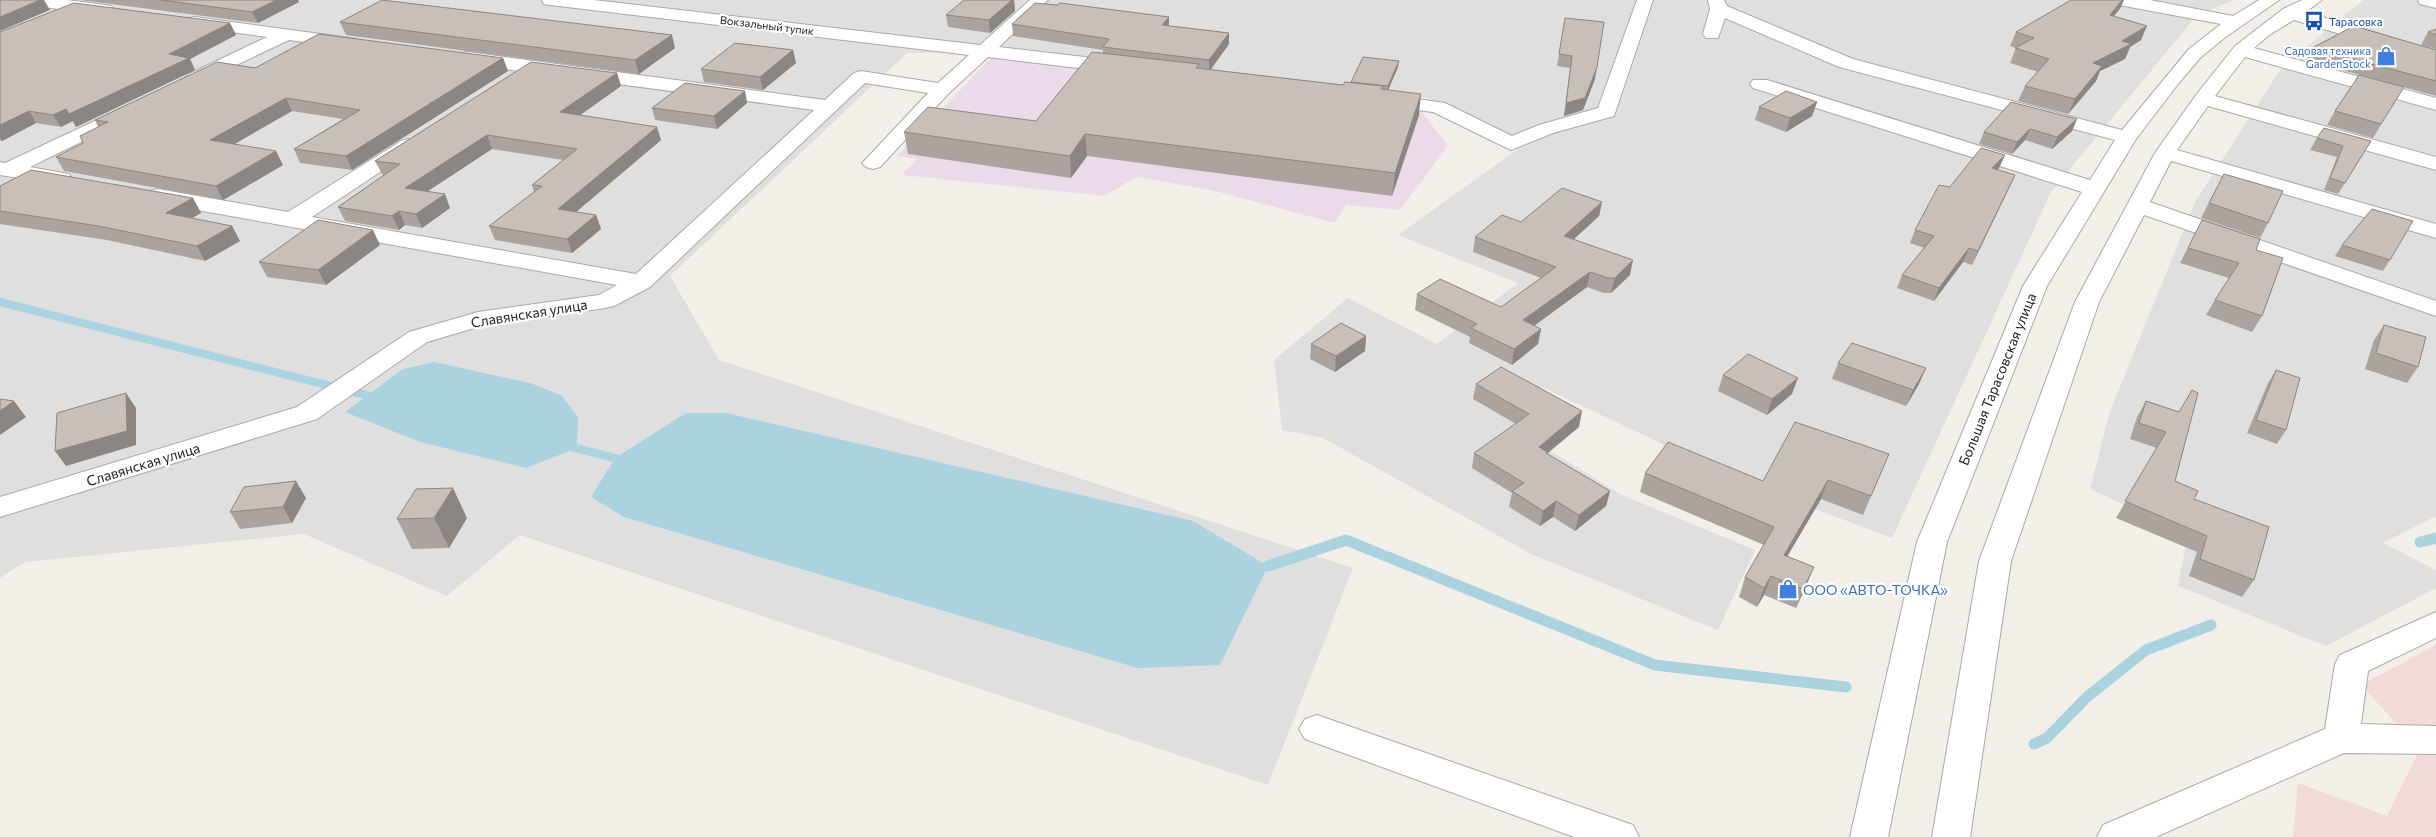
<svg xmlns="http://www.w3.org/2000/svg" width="2436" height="837" font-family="Commissioner,sans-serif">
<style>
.residential{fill:#e0dfdf}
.commercial{fill:#f2dad9}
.industrial{fill:#ebdbe8}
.water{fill:#aad3df}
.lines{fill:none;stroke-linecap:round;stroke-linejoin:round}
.stream-far1{stroke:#aad3df;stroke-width:8}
.stream{stroke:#aad3df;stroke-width:11}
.minor-casing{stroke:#a9a9a9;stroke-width:2}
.minor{fill:#fff;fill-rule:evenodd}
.wall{fill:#aba49e}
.shaded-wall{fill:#8b8681}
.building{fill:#c7bfb8;stroke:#8b8681}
.labels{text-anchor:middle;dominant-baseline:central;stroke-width:4.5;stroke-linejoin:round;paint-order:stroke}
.far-transit-label{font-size:11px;fill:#164399;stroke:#fff;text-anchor:start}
.far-street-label{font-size:11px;fill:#222;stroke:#fff}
.far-shop-label{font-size:11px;fill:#366cbe;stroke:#fff;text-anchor:end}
.street-label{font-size:14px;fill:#222;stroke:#fff}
.shop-label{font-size:14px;fill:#366cbe;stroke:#fff;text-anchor:start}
</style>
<rect width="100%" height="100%" fill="#f2efe9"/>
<path class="residential" d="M0 0H2234L2197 15 2051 192 1892 538 1741 481 1542 387 1532 394 1526 436 1622 495 1755 550 1718 630 1533 555 1323 438 1282 430 1274 360 1348 298 1437 344 1518 283 1398 235 1521 147 1428 98 1015 51 907 53 670 276 719 360 1353 568 1268 785 520 535 447 596 304 534 25 562 0 578Z
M2363 0H2436V516L2383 543 2436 570V588L2326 646 2178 586 2188 534 2090 489 2109 414 2195 202 2282 67Z"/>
<path class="commercial" d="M2436 645V837H2293L2298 783 2387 816 2420 749 2361 685Z"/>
<path class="industrial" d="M993 56 1114 69 1148 80 1422 112 1448 146 1400 210 1346 205 1335 223 1211 190 1136 177 1105 196 902 175 917 159 897 156Z"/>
<path class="water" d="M434 362 530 383 561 395 578 417 577 448 526 468 420 442 345 412 403 369Z
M686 413H726L1193 521 1268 566 1220 665 1138 668 624 517 591 497 615 458Z"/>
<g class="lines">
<path class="stream-far1" d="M0 302 378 398
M567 446 615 458"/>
<path class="stream" d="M2420 542 2436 538
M1268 566 1346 540 1655 665 1846 687
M2034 744 2047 738 2087 697 2146 650 2211 625"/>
<defs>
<path id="minor" d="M19 0H67L105 5 111 6 114 10 111 14 105 15 27 5 21 4Z
M542 0H594L980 45 1030 0H1048L999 47 1119 61 1126 63 1128 67 1126 71 1119 73 988 57 949 93 880 167 873 169 866 167 862 163 866 159 928 93 865 83 650 287 614 306 605 308 481 326 427 342 317 419 0 517V497L297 407 409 332 478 312 599 295 617 285 158 203 150 201 147 196 150 191 158 189 288 212 401 141 408 139 415 141 418 145 415 149 312 217 636 274 814 110 467 64 460 62 458 58 460 54 467 52 825 100 854 73 861 71 938 83 969 55 550 5 544 4Z
M1637 0H1653L1614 116 1553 133 1511 150 1433 112 1383 106 1376 104 1373 100 1376 96 1383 94 1445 103 1512 136 1539 125 1598 108Z
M1708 0H1724L1727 6 1853 59 2122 130 2189 49 2221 24 2119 5 2113 4 2111 0H2150L2233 16 2259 0H2279L2227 36 2201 57 2178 84 2136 139 2047 286 1947 542 1888 837H1850L1917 542 2023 286 2082 192 1753 88 1750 84 1753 80H1767L2090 180 2115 140 1839 67 1725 18 1718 38H1706L1703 34 1710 9Z
M2302 0H2322L2306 12 2436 51V63L2294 20 2269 35 2254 48 2436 98V110L2245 57 2215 96 2436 157V170L2208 106 2177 150 2436 224V238L2171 161 2150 202 2436 301V316L2144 215 2099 302 2011 561 1970 837H1932L1979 561 2075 302 2155 153 2196 95 2235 46 2283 9Z
M2418 0H2436V8L2420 4Z
M195 17 350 38 356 39 359 43 356 47 350 48 289 40 194 85 187 83 185 79 187 75 267 37 189 26 186 22 189 18Z
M131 104 138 106 141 110 138 114 30 167 69 174 72 179 69 184 61 185 0 175V162L5 163Z
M2436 612V638L2368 671 2361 724 2436 726V754L2344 753 2156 837H2097L2103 825 2325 729 2335 664 2340 655Z
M1317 715 1633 825 1639 837H1574L1305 739 1299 729 1305 719Z"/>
</defs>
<use href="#minor" class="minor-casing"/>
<use href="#minor" class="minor"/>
</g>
<path class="wall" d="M80 0H298L299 2 258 23Z
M964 0H1014L1015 11 990 33 948 27 946 15Z
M2121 7 2114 16 2141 40 2130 47 2125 59 2100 71 2096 81 2068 114 2018 101 2025 86 2038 72 2010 63 2016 48 2010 46 2016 32Z
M1565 18 1595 79 1583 110 1564 116 1570 68 1557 66Z
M340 22 675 48 639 74 346 35Z
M230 23 236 35 190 59 195 70 76 127 73 121 61 127 36 123 2 141 0 140V32Z
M1012 24 1169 26 1229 33V44L1210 70 1343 85 1398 67 1388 90 1419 115 1392 196 1087 156 1071 178 908 154 904 132 1036 121 1103 53V50L1013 36Z
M2436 29V49L2421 45 2428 32Z
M2312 48 2436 50V96L2306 60Z
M793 50 796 63 763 90 704 82 701 69Z
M503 58 508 71 352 170 300 163 294 149 343 119 292 111 234 144 283 165 223 200 64 171 56 157 83 143 98 127 95 120 255 68Z
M617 73 621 86 579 115 661 140 576 212 596 215 601 229 572 253 495 240 489 226 534 192 532 185 563 160 492 149 428 191 450 208 422 228 405 225 399 230 345 221 338 207 384 175 382 174 375 161Z
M2404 87 2373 138 2327 125 2335 111Z
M745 91 747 103 717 129 655 120 652 108Z
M1817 102 1812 116 1786 132 1755 120 1759 107Z
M2077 119 2072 131 2052 149 2025 140 2012 154 1979 144 1984 132Z
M2317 138 2371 141 2338 194 2324 190 2337 157 2310 150Z
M2005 155 1999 168 1998 170 2015 175 2009 188 1972 265 1963 262 1934 301 1897 288 1902 275 1924 248 1910 243 1915 230 1950 187Z
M2224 174 2268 223 2260 238 2201 218Z
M0 186 193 198 201 213 191 218 232 226 240 241 205 261 107 240 0 224Z
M1602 202 1599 216 1574 239 1630 275 1611 293H1604L1587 287 1534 326 1541 329 1538 344 1512 365 1469 343 1470 337 1415 310 1417 294 1501 307 1541 278 1473 252 1475 237 1521 222Z
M2202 220 2256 250 2262 316 2252 332 2206 315 2215 300 2229 278 2180 263Z
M380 245 326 285 267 277 259 262Z
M2342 245 2390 260 2383 271 2335 256Z
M2384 325 2418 367 2407 383 2365 369 2374 340Z
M1366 336 1365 351 1335 372 1310 359 1311 344Z
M1838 363 1919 384 1906 406 1832 379Z
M2276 370 2286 430 2277 444 2247 433 2268 383Z
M1723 375 1792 394 1767 415 1718 391Z
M1476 384 1579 427 1547 454 1610 491 1606 506 1575 531 1553 517 1540 526 1509 507 1512 493 1472 468 1474 453 1516 424 1473 399Z
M2146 401 2179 412 2175 481 2194 499 2254 580 2242 597 2189 576 2197 552 2116 518 2157 448 2130 439 2137 417Z
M1889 454 1863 515 1821 499 1787 556 1806 586 1796 608 1764 595 1757 607 1739 597 1745 577 1764 545 1640 492 1645 473 1763 481Z
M306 498 292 523 240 529 230 512Z
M467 518 449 548 412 549 397 519Z"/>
<path class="shaded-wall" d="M40 0H44L50 10 0 31V17Z
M276 0H298L299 2 258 23 252 12Z
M1012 0H1014L1015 11 990 33 989 20Z
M2122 0H2124L2121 7 2104 29 2110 15Z
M1169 17V28L1162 25Z
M230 23 236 35 190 59 195 70 76 127 73 121 61 127 53 115Z
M2147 26 2141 40 2130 47 2125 59 2100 71 2096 81 2068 114 2075 99 2093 63 2122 41Z
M1229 33V44L1209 72V60Z
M672 35 675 48 639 74 635 60Z
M793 50 796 63 763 90 760 77Z
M503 58 508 71 352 170 346 156Z
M1399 61 1398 67 1387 93 1388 86Z
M1597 67 1595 79 1583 110 1564 116 1566 103Z
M617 73 621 86 565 126 560 112Z
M745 91 747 103 717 129 714 116Z
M1421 94 1419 115 1392 196 1395 173Z
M286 98 292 111 217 154 210 140Z
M1817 102 1812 116 1786 132 1790 118Z
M29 111 36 123 2 141 0 138V125Z
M2077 119 2072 131 2052 149 2057 137Z
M657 127 661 140 563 223 558 209Z
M2030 129 2025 140 2012 154 2017 142Z
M1085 134 1087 156 1071 178 1070 156Z
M487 135 492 149 411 202 405 188Z
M276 151 283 165 223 200 216 186Z
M2005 155 1999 168 1987 181 1992 168Z
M2015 175 2009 188 1972 265 1978 251Z
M445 194 450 208 422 228 416 214Z
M193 198 201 213 175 228 166 213Z
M1602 202 1599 216 1561 251 1564 236Z
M399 211 405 225 399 230 392 216Z
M596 215 601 229 572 253 567 239Z
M232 226 240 241 205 261 197 246Z
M373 230 380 245 326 285 318 270Z
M1969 248 1963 262 1934 301 1939 288Z
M1633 260 1630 275 1611 293 1615 278Z
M1590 272 1587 287 1520 336 1523 320Z
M1541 329 1538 344 1512 365 1514 349Z
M1366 336 1365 351 1335 372 1336 356Z
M1926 368 1919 384 1906 406 1913 390Z
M1798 378 1792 394 1767 415 1772 399Z
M126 393 136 408V445L66 466 55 451Z
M14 401 26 417 0 435V411Z
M1582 411 1579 427 1547 453 1544 468 1539 447Z
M1828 480 1821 499 1777 574 1784 555Z
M296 481 306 498 292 523 283 507Z
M453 488 467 518 449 548 434 518Z
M1610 491 1606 506 1575 531 1579 515Z
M1556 501 1553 517 1540 526 1543 511Z
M1814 567 1806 586 1796 608 1803 589Z
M1771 576 1764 595 1757 607 1764 588Z"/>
<path class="building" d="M0 0H40L0 17Z
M161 0H276L252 12Z
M382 0 672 35 635 60 340 22Z
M964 0H1012L989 20 946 15Z
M2071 0H2122L2110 15 2147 26 2122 41 2131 44 2093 63 2102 66 2075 99 2025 86 2049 59 2015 48 2034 38 2016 32Z
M74 3 230 23 169 54 189 58 69 114 66 109 53 115 29 111 0 125V32Z
M1035 3 1057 5 1060 3 1169 17 1162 25 1229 33 1209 60 1103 47 1109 39 1012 24Z
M1565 18 1604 22 1597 67 1585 98 1566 103 1572 56 1559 54Z
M2354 26 2436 50V81L2312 48Z
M2436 29V35L2428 32Z
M319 34 503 58 346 156 294 149 360 110 286 98 210 140 276 151 216 186 56 157 83 143 80 136 108 122 95 120 217 62 255 68Z
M735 43 793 50 760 77 701 69Z
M1092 52 1199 64 1196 68 1343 85 1345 82 1383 86 1381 89 1421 94 1395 173 1085 134 1070 156 904 132 928 107 1036 121Z
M1363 57 1399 61 1388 86 1351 82Z
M531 62 617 73 560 112 657 127 558 209 596 215 567 239 489 226 542 186 532 185 577 149 487 135 405 188 445 194 416 214 399 211 392 216 338 207 400 164 375 161Z
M2359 75 2404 87 2381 124 2335 111Z
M685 83 745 91 714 116 652 108Z
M1786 91 1817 102 1790 118 1759 107Z
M2011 102 2077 119 2057 137 2030 129 2017 142 1984 132Z
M2324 128 2371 141 2345 183 2330 178 2343 146 2317 138Z
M1981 148 2005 155 1992 168 2015 175 1978 251 1969 248 1939 288 1902 275 1934 236 1915 230 1939 185 1950 187Z
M31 170 193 198 166 213 232 226 197 246 98 226 0 211V186Z
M2224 174 2283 191 2268 223 2209 203Z
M1562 188 1602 202 1564 236 1633 260 1615 278H1608L1590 272 1523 320 1541 329 1514 349 1471 328 1477 324 1417 294 1440 279 1501 307 1556 267 1475 237 1502 215 1521 222Z
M2372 209 2413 221 2390 260 2342 245Z
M318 220 373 230 318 270 259 262Z
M2202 220 2260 239 2256 250 2283 258 2262 316 2215 300 2239 263 2188 248Z
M1341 323 1366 336 1336 356 1311 344Z
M2384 325 2426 337 2418 367 2376 353Z
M1852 343 1926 368 1913 390 1838 363Z
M1748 354 1798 378 1772 399 1723 375Z
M1501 367 1582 411 1539 447 1547 452 1546 453 1610 491 1579 515 1556 501 1543 511 1512 491 1524 483 1474 453 1529 414 1476 384Z
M2276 370 2300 378 2286 430 2256 420Z
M2192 390 2198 393 2175 481 2198 491 2194 499 2269 527 2254 580 2200 559 2207 536 2125 501 2166 432 2139 423 2146 401 2179 412Z
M126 393 127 431 55 451 57 413Z
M0 399 14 401 0 411Z
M1795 422 1889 454 1871 496 1828 480 1784 555 1814 567 1803 589 1771 576 1764 588 1745 577 1774 527 1645 473 1668 442 1763 481Z
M296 481 283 507 230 512 244 487Z
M453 488 434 518 397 519 416 489Z"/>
<defs>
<symbol id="bus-bare" viewBox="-9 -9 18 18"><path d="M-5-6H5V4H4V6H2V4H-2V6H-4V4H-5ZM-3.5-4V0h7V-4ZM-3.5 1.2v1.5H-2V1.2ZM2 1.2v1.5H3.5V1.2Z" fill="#1a4fb4" stroke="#fff" stroke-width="2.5" paint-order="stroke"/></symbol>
<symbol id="shop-bare" viewBox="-9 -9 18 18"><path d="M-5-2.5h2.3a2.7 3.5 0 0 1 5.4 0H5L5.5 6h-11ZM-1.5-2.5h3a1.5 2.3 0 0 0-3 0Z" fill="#3f7fe0" stroke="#fff" stroke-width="2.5" paint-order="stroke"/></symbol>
</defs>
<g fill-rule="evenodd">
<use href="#bus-bare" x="2300" y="7" width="28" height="28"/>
<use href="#shop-bare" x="2372" y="42" width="28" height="28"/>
<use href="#shop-bare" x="1774" y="575" width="28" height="28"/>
</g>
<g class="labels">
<g class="far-transit-label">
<text x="2329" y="21">Тарасовка</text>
</g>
<g class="far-street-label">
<text transform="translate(767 25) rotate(7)">Вокзальный тупик</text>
</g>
<g class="far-shop-label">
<text x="2371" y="50">Садовая техника<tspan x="2371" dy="13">GardenStock</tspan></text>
</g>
<g class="street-label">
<text transform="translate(529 313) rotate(-9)">Славянская улица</text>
<text transform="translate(1997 379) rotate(-68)">Большая Тарасовская улица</text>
<text transform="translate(143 464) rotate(-17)">Славянская улица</text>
</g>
<g class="shop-label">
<text x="1803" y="589">ООО «АВТО-ТОЧКА»</text>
</g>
</g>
</svg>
